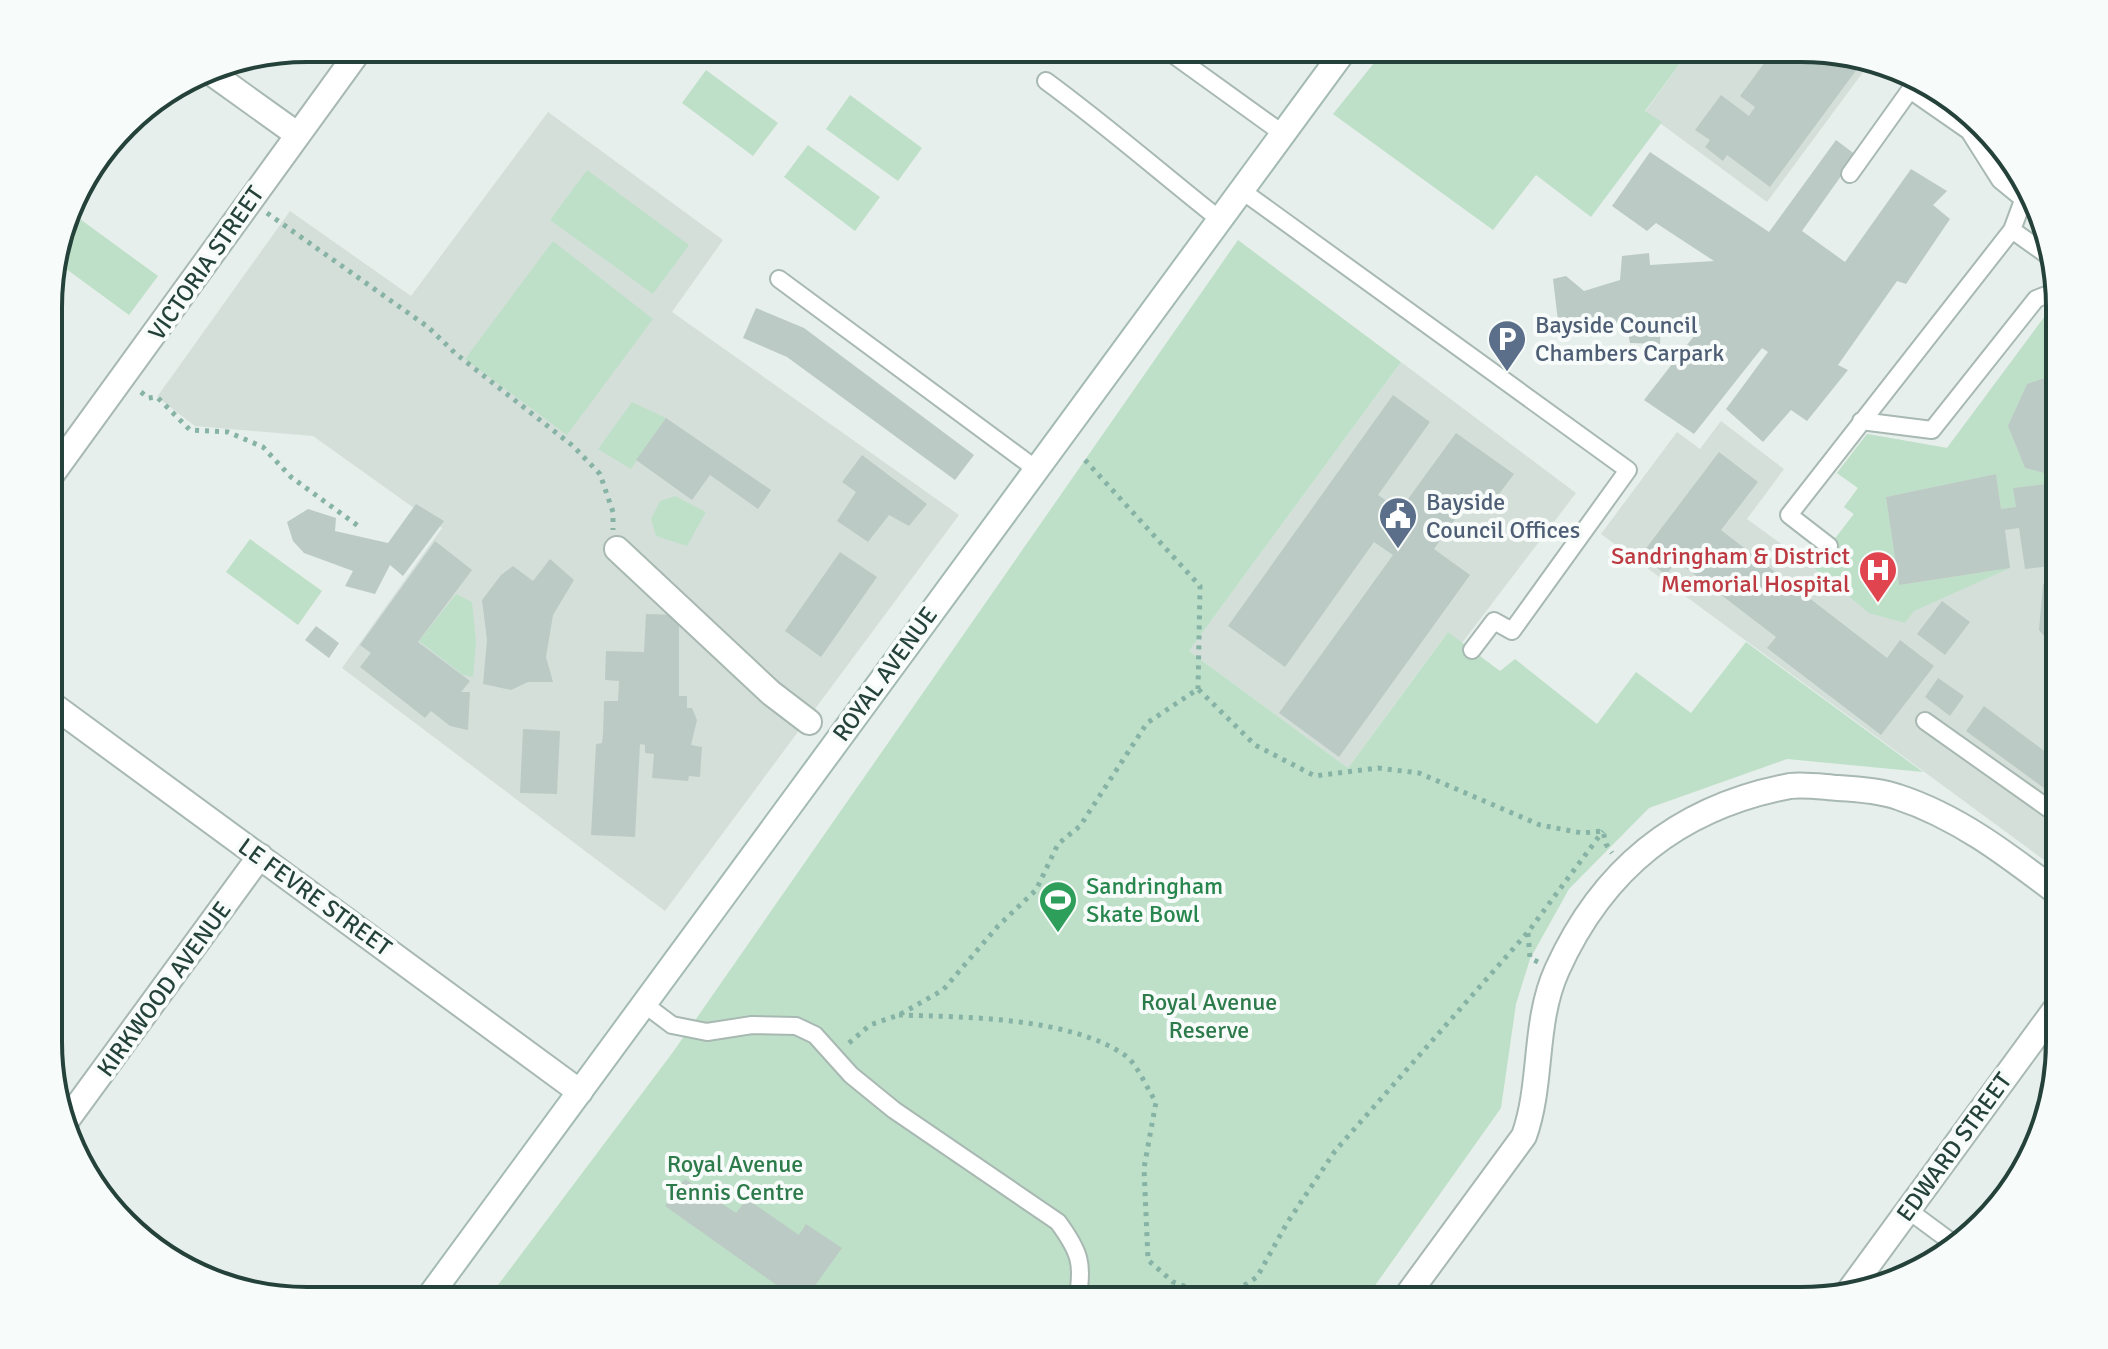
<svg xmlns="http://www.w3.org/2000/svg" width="2108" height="1349" font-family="Signika,sans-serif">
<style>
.built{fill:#d4dfda}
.green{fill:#bfe0c8}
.building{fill:#bbcac4}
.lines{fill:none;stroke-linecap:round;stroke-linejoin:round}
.lane-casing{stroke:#a8b8b2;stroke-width:20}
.street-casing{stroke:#a8b8b2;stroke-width:28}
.secondary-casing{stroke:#a4bbb3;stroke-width:28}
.path{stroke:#86b3a5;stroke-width:5;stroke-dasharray:4 6;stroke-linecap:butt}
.lane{stroke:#fff;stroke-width:16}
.street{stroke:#fff;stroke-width:24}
.secondary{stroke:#fff;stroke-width:24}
.labels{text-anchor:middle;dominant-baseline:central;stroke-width:8;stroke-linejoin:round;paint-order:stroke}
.street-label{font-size:24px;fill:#24423a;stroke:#f7fbf9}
.service-label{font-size:24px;fill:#4e5e75;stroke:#f7fbf9;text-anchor:start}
.health-label{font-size:24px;fill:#be3a42;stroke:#f7fbf9;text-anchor:end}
.leisure-label{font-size:24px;fill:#27864d;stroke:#f7fbf9;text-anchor:start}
.park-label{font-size:24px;fill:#2d7a4b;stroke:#f7fbf9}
.rim{fill:none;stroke:#24423a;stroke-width:4}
</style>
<rect width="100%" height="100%" fill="#e6efeb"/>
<path class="built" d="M1679 48H1801L1872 60 1767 202 1645 112 1687 54Z
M548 112 723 240 672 312 959 515 665 911 342 668 442 528 313 436 195 426 157 397 290 211 411 296Z
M2051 308 2059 309V871L1601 534 1677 432 1700 449 1721 421 1784 469 1747 519 1813 567 1854 514 1844 507 1858 488 1837 473 1867 434 1947 448Z
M1401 362 1576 493 1462 643 1447 633 1348 768 1189 651Z"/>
<path class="green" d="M1386 48H1679L1687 54 1645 111 1662 122 1591 217 1536 175 1493 230 1333 114Z
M706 70 778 123 753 156 682 103Z
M850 95 922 148 898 181 826 129Z
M808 145 880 197 855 231 784 177Z
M587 170 689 245 653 294 550 220Z
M69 211 158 276 129 315 54 260Z
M1238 240 1401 362 1189 651 1348 768 1448 632 1500 671 1515 659 1597 724 1636 672 1691 713 1746 642 1923 772 1787 759 1649 808 1569 889 1530 959 1516 1004 1501 1108 1364 1301H486L673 1052Z
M553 241 653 319 567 435 465 359Z
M2051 308 2059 309V373L2027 384 2008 426 2025 468 2044 473 2046 484 2014 488 2016 507 2001 509 1996 474 1886 497 1899 585 2010 568 1914 611 1905 623 1869 613 1813 567 1854 514 1844 507 1858 488 1837 473 1867 434 1947 448Z
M632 402 666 418 631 469 598 449Z
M675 496 706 512 687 546 656 536 651 519 660 501Z
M250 539 322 591 298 625 226 572Z
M456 594 472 602 476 642 473 677 463 675 419 641Z"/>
<path class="building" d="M1769 48H1801L1863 61 1770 187 1727 155 1723 161 1705 147 1710 140 1695 130 1721 95 1749 116 1755 107 1740 96 1773 51Z
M1836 140 1856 155 1802 231 1845 262 1911 169 1947 191 1933 205 1950 219 1906 284 1897 281 1838 365 1848 370 1807 421 1791 410 1763 442 1726 409 1768 352 1762 348 1694 434 1644 400 1701 327 1691 317 1661 322 1660 344 1630 343 1627 327 1560 338 1553 279 1566 276 1584 291 1620 280 1622 256 1649 253 1650 265 1714 261 1656 223 1647 231 1612 206 1650 152 1769 232Z
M756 308 804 328 974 455 955 480 787 357 743 338Z
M2059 373V565L2025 569 2019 528 2005 530 2010 568 1899 585 1886 497 1996 474 2001 509 2016 507 2013 488 2046 484 2044 473 2025 468 2008 426 2027 384Z
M1393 395 1430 422 1378 495 1400 510 1456 433 1514 474 1493 502 1476 490 1434 549 1470 575 1339 757 1279 713 1393 555 1374 542 1285 667 1228 626Z
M666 418 771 490 758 509 710 475 692 500 636 460Z
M1719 452 1758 482 1721 530 1887 658 1900 640 1934 666 1881 735 1767 648 1776 637 1677 561 1666 575 1641 555Z
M862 455 927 504 909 526 889 515 868 542 837 521 856 492 842 482Z
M416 504 444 521 403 576 390 565 375 594 345 586 353 571 304 553 293 541 287 522 308 509 336 518 335 531 388 543Z
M435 541 472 570 418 642 470 681 461 692H470L468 730 450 726 431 711 425 718 360 667 371 653 360 645Z
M840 552 877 577 821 657 785 631Z
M550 559 574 580 553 615 546 657 553 682H528L511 690 483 684 487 640 482 600 501 575 513 566 533 581Z
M2059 574V654L2039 630 2043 584Z
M1942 601 1970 622 1945 655 1917 634Z
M646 614 679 615V696H687V708H692L697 720 691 745 702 747 700 777 689 776 688 781 652 778 654 754 645 753V745L640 744 635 837 591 835 596 744 602 743 603 734 604 701H618L619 681 605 680 606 651 644 652Z
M316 626 339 643 329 658 305 640Z
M1938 678 1964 696 1950 716 1925 697Z
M1984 706 2059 762V799L1966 731Z
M523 729 560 731 557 794 520 793Z
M685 1179 736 1213 747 1199 799 1235 806 1224 842 1248 804 1301H799L665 1206Z"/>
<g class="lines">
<defs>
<path id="lane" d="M1164 48 1282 133
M1046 81C1106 125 1161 173 1219 219
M1850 174 1910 90 1969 131 2000 180 2022 198
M1241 190 1628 470 1512 631 1494 621 1472 650
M2012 230 2050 257
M779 279 1036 469
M1861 421 1932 430 2036 299 2059 290
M1829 546 1789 515 2012 230 2028 187
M1925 721 2059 816
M644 1004 672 1025 707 1032 752 1025 796 1026 815 1035 851 1075 894 1110 1058 1222C1080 1252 1084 1264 1077 1301
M1908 1210 1954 1244"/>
<path id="street" d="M206 69 298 135
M50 477 361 48
M617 549 771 693 809 722
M50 703 580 1092
M67 1120 260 856
M1849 1291 2059 1004
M1403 1301 1524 1136C1543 1083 1533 1023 1557 970 1603 868 1679 807 1790 786 1804 784 1823 787 1838 788 1857 789 1881 791 1898 797 1959 817 2009 856 2059 894"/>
<path id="secondary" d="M426 1301 1346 48"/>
</defs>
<use href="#lane" class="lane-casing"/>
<use href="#street" class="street-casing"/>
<use href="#secondary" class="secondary-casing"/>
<path class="path" d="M267 213 428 327 456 354 573 446 600 474 613 512V530
M141 392 148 398 157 397 190 430 228 432 263 447 291 477 361 528
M1085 460 1200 586 1198 689
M1528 933 1530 958 1538 962
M899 1015C965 1017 1071 1017 1126 1056 1138 1065 1147 1089 1156 1102L1144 1168 1148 1260 1173 1282 1222 1300 1257 1277 1287 1223 1335 1151 1528 932 1603 831
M849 1043 870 1025 899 1015 943 990 998 926 1036 890 1058 844 1080 826 1147 723 1198 689 1255 745 1315 776 1378 768 1419 773 1540 825 1582 833 1603 831 1606 844 1612 853"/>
<use href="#lane" class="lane"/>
<use href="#street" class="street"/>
<use href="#secondary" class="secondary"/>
</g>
<defs>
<symbol id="parking-pin" viewBox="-11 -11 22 30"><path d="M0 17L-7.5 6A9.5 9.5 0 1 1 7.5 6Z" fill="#5c6f8a" stroke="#f7fbf9"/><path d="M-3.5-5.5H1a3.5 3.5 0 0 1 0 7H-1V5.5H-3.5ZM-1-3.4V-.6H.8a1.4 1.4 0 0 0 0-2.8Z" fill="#fff"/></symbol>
<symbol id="civic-pin" viewBox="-11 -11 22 30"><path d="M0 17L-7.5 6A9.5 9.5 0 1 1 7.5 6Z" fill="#5c6f8a" stroke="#f7fbf9"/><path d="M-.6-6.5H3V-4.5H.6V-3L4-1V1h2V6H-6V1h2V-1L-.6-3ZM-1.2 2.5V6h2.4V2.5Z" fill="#fff"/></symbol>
<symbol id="hospital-pin" viewBox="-11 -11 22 30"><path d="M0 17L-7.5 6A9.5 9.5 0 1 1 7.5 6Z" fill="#e0444e" stroke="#f7fbf9"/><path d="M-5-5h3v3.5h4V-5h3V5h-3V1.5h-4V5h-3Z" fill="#fff"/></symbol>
<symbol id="stadium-pin" viewBox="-11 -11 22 30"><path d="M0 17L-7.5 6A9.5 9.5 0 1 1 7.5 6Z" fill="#2e9e5b" stroke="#f7fbf9"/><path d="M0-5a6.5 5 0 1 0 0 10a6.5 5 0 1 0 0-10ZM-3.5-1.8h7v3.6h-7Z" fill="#fff"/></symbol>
</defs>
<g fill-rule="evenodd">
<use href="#parking-pin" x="1485" y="317" width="44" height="60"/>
<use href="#civic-pin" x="1376" y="494" width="44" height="60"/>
<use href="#hospital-pin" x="1856" y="548" width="44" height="60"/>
<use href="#stadium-pin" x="1036" y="878" width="44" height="60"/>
</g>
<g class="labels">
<g class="street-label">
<text transform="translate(206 263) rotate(-55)">VICTORIA STREET</text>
<text transform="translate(885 674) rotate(-54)">ROYAL AVENUE</text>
<text transform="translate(315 897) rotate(36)">LE FEVRE STREET</text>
<text transform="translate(164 989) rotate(-54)">KIRKWOOD AVENUE</text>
<text transform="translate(1954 1147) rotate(-54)">EDWARD STREET</text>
</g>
<g class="service-label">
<text x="1535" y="325">Bayside Council<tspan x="1535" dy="28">Chambers Carpark</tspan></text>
<text x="1426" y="502">Bayside<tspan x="1426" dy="28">Council Offices</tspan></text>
</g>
<g class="health-label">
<text x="1850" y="556">Sandringham &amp; District<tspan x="1850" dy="28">Memorial Hospital</tspan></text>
</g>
<g class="leisure-label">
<text x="1086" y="886">Sandringham<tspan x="1086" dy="28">Skate Bowl</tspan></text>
</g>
<g class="park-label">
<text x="1209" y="1002">Royal Avenue<tspan x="1209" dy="28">Reserve</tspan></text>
<text x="735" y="1164">Royal Avenue<tspan x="735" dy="28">Tennis Centre</tspan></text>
</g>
</g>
<path d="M0 0H2108V1349H0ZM307 62H1801A245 245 0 0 1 2046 307V1042A245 245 0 0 1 1801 1287H307A245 245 0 0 1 62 1042V307A245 245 0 0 1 307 62Z" fill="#f7fbf9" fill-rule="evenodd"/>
<path class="rim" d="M307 62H1801A245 245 0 0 1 2046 307V1042A245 245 0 0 1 1801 1287H307A245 245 0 0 1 62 1042V307A245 245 0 0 1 307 62Z"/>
</svg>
